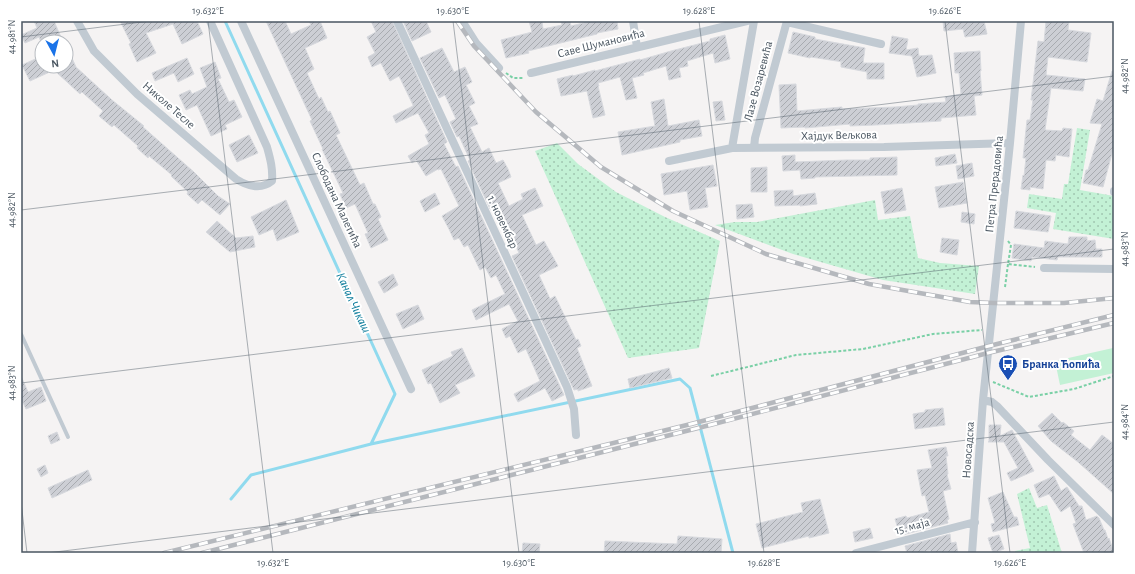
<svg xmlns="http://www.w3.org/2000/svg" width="1135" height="574" font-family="'Alegreya Sans',sans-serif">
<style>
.grass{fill:url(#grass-dots)}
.park{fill:#c3f1d5}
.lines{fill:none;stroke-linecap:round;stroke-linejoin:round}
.stream{stroke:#90daee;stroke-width:3}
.building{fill:url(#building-hatch);stroke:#d7d9de}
.path{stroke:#7ad0a6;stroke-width:2;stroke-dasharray:3 2;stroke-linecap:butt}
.service{stroke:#c1cad2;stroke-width:4}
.minor{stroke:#c1cad2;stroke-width:8}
.rail-casing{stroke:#b5b8bd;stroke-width:4.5}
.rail{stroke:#fff;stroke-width:3;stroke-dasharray:9;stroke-linecap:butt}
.ticks{fill:none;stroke:#4a5661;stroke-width:1;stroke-opacity:0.45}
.labels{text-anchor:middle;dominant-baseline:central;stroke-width:4;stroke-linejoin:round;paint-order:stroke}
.street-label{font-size:12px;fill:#4a5661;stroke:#fff}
.transit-label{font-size:12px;font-weight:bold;fill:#164399;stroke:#fff;text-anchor:start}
.water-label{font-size:13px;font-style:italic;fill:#0c7c9b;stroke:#fff}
.neatline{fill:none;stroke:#4a5661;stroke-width:1.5}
.ticks-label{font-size:10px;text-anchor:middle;fill:#4a5661}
</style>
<defs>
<pattern id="grass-dots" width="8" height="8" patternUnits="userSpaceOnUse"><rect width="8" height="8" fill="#c3f1d5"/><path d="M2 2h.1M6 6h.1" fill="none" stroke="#a0c6b0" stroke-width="1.8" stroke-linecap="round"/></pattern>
<pattern id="building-hatch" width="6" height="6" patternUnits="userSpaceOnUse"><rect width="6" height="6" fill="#cdcfd5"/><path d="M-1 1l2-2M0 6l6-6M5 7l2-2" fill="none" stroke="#a8abb0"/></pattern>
</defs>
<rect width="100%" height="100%" fill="#f5f3f3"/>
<path class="grass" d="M1077 128 1090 130 1080 190 1114 196V239L1053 229 1056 213 1027 208 1029 194 1062 199 1064 184H1068Z
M557 143 578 164 616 192 665 217 720 241 699 348 628 358 535 151Z
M875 200 878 220 910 216 918 258 940 263 979 266 975 294 883 280 793 254 715 225 735 222H757Z
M1029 488 1037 508 1047 505 1062 553H1015V551L1030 548 1017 494Z"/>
<path class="park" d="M1113 348 1114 373 1060 385 1055 361Z"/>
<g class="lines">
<path class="stream" d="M225 21 395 394 371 444 251 475 231 499
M371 444 680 379 690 388 733 553"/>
</g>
<path class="building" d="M34 21H54L63 42H41L39 37 25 43 21 35 37 28Z
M120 21H197L203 34 182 44 173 24 146 33 156 53 137 62 129 44 131 43Z
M266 21H285L291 34 311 25 309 21H320L327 38 305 48 314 69 307 73 319 99 321 97 328 112 330 111 340 133 336 135 360 185 364 183 373 204H375L381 217 378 219 388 240 371 248 365 234 368 233 355 204 346 208 340 194 343 193 322 149H323L310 121 312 120 305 105Z
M371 21H392L447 142 444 144 456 167 458 166 564 395 552 401 545 388 518 402 514 394 540 381 526 349 518 353 510 336 506 338 502 329 518 321 509 304 476 320 472 310 505 294 496 275 491 278 485 267 480 270 468 245 464 247 459 238 454 240 449 229 442 216 459 206 441 169 438 170V169L426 176 416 160 412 163 408 156 429 144 425 135 429 133 418 113 396 123 393 116 413 106V105L399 76 390 81 381 63 372 67 368 57 375 53 367 37 376 32Z
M403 21H426L431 32 412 41Z
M529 21H542L543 29 562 25 561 21H570L571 26 591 21H617L618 29 597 33V34L528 51 529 53 506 58 501 40 532 32Z
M943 21H984L987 34 965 37 963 29 944 31Z
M1046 21H1069L1068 30 1091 33 1087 62 1048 57 1046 75 1085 79 1083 91 1051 88 1045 130 1062 131 1063 128 1072 129 1069 157 1056 155 1055 161 1046 160 1043 189 1030 187V190L1021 189 1023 175 1024 176 1026 158H1023L1027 120H1030L1033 100H1031L1038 41 1044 42Z
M793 32 815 37V39L865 48 863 63H884V79H867V72L841 67V62H843L811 57 810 58 788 53Z
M725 35 730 59 715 63 713 53 687 61 688 66 679 68 681 77 669 80 666 66 643 73 644 75 632 78 637 98 626 100 620 77 598 83 599 86H598L605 115 593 118 587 91 561 96 557 79 573 75V76L595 70V71L640 59V60L671 51 710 41V39Z
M892 36 908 39 906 50 918 48 919 56 932 55 936 73 917 77 912 56 889 53Z
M66 45 76 67 112 100 144 126 143 127 195 173 218 196 230 204 220 215 202 200 198 204 187 194 188 192 171 176 172 175 149 156 148 158 137 148 138 146 114 125 112 127 99 116 103 111 82 92 80 94 54 70 30 81 22 65 42 56V66H66Z
M442 48 454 72 465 67 472 82 466 85 475 103 469 106 478 124 470 127 482 152 489 148 496 163 503 160 508 169 511 177 498 183 509 206 523 199 521 194 535 188 543 206 522 215 536 245 544 241 558 266 539 275 550 299 555 296 576 340 578 339 581 346 577 348 592 386 578 391V389L574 390 512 256 519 253 497 206 490 209 468 161 470 160 459 136 457 137 450 122 456 119 445 95 439 98 420 58Z
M980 51 981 71H980L982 95 974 96 976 115 941 118V121L875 125 850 126V124L805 128V127L781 128 779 85 796 84 797 111 842 107V109L895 107 918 105V104L946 102 945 97 961 94 959 73H955L954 53Z
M187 58 194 74 178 82 174 73 155 81 152 73Z
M215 62 221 78 218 79 229 102 234 100 242 117 225 125 227 129 211 136 197 105 186 110 179 95 190 90 192 94 207 87 200 68Z
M1112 71H1114V110L1112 118H1114V146L1103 187 1083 183 1086 170H1088L1102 124 1090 123 1097 99 1103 101Z
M664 99 668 126 699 120 702 136 680 140V142L622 155 618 132 655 126 651 102Z
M722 101 725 120 716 121 713 102Z
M249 135 258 153 237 162 229 145Z
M955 154 957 163 936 166 935 158Z
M795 155V162L847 160H870V158L897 157V175L815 177V178L801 179 800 170 783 171 782 156Z
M972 163 974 176 958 179 956 166Z
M713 165 717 186 705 188 708 207 690 210 687 191 664 195 661 174Z
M767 167V192H751V168Z
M963 182 967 203 939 208 935 187Z
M902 188 906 210 885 214 881 192Z
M793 190V196L815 193 817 204 800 206V205L775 206 774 191Z
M435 193 440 204 425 212 420 201Z
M286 200 299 232 277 241 273 229 259 235 251 217Z
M752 204 754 217 737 219 736 205Z
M1016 211 1051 216 1048 232 1014 228Z
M962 212 975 214 974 224 961 222Z
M217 221 236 238 253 236 255 247 230 252 206 232Z
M1069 237H1087V241L1095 240 1096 249H1102V257H1058L1057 260 1032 257 1031 261 1012 258 1014 244 1044 248 1045 241 1068 244Z
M942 238 959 240 957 255 940 252Z
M393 274 398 285 384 293 378 282Z
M418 305 424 319 403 329 396 314Z
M462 348 475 376 455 385 460 393 440 403 431 383 428 384 422 370 453 356 451 352Z
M669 368 672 378 630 388 628 379Z
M21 376 28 392 41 387 46 401 26 409 21 398Z
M943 408 945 425 915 429 913 414 925 412V410Z
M1052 413 1062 423 1063 422 1074 431 1071 435 1090 450 1102 435 1114 444V494L1078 462 1051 441 1038 426Z
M989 425H1001L1000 436 1012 430 1034 471 1011 481 1007 473 1018 468 1004 442H988L989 441Z
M57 432 60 440 51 444 48 436Z
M946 447 948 456H946L948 474 947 475 951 489 943 491 949 519 947 520 948 523 902 535 901 532H899L895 519 906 516 907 518 929 512 925 495 922 496 917 470 932 468 928 450Z
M45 465 48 473 41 477 37 469Z
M88 470 92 480 52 498 48 488Z
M1054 476 1061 491 1067 487 1079 506H1082L1086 520 1097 516 1099 518 1104 530H1105L1108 539 1109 538 1114 553H1084L1073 524 1076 523 1070 506 1061 512 1049 494 1039 498 1034 485Z
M1003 492 1014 517H1017L1019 525 993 532 991 524 995 523 988 498Z
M820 499 829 533 809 538V536L762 548 756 524 803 512 801 503Z
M870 528 873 538 855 542 853 532Z
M950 534 951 543 956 542 958 553H931L930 550 920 553H907L905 546Z
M999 535 1004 549 993 553 988 538Z
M678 536 722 539 721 553H604L605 541 677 544Z
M523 543 540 544 539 553H522Z"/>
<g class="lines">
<path class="path" d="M506 73 513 78H523
M1008 241 1011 245 1008 264 1035 267
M1005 287 1008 264
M711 376 796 355 863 349 933 334 982 330
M993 382 1029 397 1074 389 1114 376"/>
<path class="service" d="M21 334 68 437"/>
<path class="minor" d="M77 21 94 51 137 94 236 179C247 186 261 190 272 181 273 168 270 158 267 147L210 21
M241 21 411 389
M397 21 567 387 574 409 576 435
M462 21 476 43 499 68
M633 21 637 47
M787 22 881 44
M531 73 747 21
M732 148 754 21
M754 148 755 138 787 21
M669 161 732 148 884 147 1010 143
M1114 192V191
M1044 268 1114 269
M983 400 992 402 997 406 1048 460 1114 525
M856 553 975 522
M972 553 983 400 1010 143 1021 21"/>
<defs>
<path id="rail" d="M457 21 474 46 536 112 601 167 673 211 766 254 869 284 970 302 994 303H1064L1114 298
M164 553 691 424 989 346 1114 315
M202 553 710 425 988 353 1114 323"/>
</defs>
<use href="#rail" class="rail-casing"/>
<use href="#rail" class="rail"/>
</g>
<path class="ticks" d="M208 21 273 553M453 21 519 553M699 21 764 553M945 21 1010 553M21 37 150 21M21 210 1114 76M21 383 1114 249M21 502 27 553M47 553 1114 422"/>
<defs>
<symbol id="bus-pin" viewBox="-11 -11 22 30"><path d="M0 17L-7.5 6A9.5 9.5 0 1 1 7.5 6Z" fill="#1a4fb4" stroke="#fff"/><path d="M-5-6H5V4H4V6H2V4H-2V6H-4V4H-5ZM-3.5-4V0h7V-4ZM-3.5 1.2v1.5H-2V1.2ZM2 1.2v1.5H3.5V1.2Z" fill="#fff"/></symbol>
</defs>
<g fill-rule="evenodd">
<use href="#bus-pin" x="997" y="353" width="22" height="30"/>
</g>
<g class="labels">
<g class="street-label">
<text transform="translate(601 43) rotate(-14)">Саве Шумановића</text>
<text transform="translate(758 81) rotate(-75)">Лазе Возаревића</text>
<text transform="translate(169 105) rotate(41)">Николе Тесле</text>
<text transform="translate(839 135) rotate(-1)">Хајдук Вељкова</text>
<text transform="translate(994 184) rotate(-84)">Петра Прерадовића</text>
<text transform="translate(337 200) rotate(65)">Слободана Малетића</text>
<text transform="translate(503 222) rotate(65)">1. новембар</text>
<text transform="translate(968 450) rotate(-86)">Новосадска</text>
<text transform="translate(912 526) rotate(-15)">15. маја</text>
</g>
<g class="transit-label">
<text x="1022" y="364">Бранка Ћопића</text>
</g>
<g class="water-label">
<text transform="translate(353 303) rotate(65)">Канал Чикаш</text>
</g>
</g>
<rect width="1135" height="574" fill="none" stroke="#ffffff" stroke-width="44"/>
<g transform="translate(54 54) rotate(173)"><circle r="19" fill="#ffffff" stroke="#b7bbc0"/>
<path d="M0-3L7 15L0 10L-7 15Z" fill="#1a73e8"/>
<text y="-6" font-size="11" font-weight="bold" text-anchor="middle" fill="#4a5661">N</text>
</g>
<rect x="22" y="22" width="1091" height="530" class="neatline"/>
<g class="ticks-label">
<text x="208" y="14">19.632°E</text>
<text x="453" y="14">19.630°E</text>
<text x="699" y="14">19.628°E</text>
<text x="945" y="14">19.626°E</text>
<text transform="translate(11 37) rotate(-90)" y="4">44.981°N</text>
<text transform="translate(1124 76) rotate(-90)" y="4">44.982°N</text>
<text transform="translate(11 210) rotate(-90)" y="4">44.982°N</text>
<text transform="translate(1124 249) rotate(-90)" y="4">44.983°N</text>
<text transform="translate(11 383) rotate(-90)" y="4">44.983°N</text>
<text transform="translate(1124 422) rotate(-90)" y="4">44.984°N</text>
<text x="273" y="566">19.632°E</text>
<text x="519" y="566">19.630°E</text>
<text x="764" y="566">19.628°E</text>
<text x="1010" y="566">19.626°E</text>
</g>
</svg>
